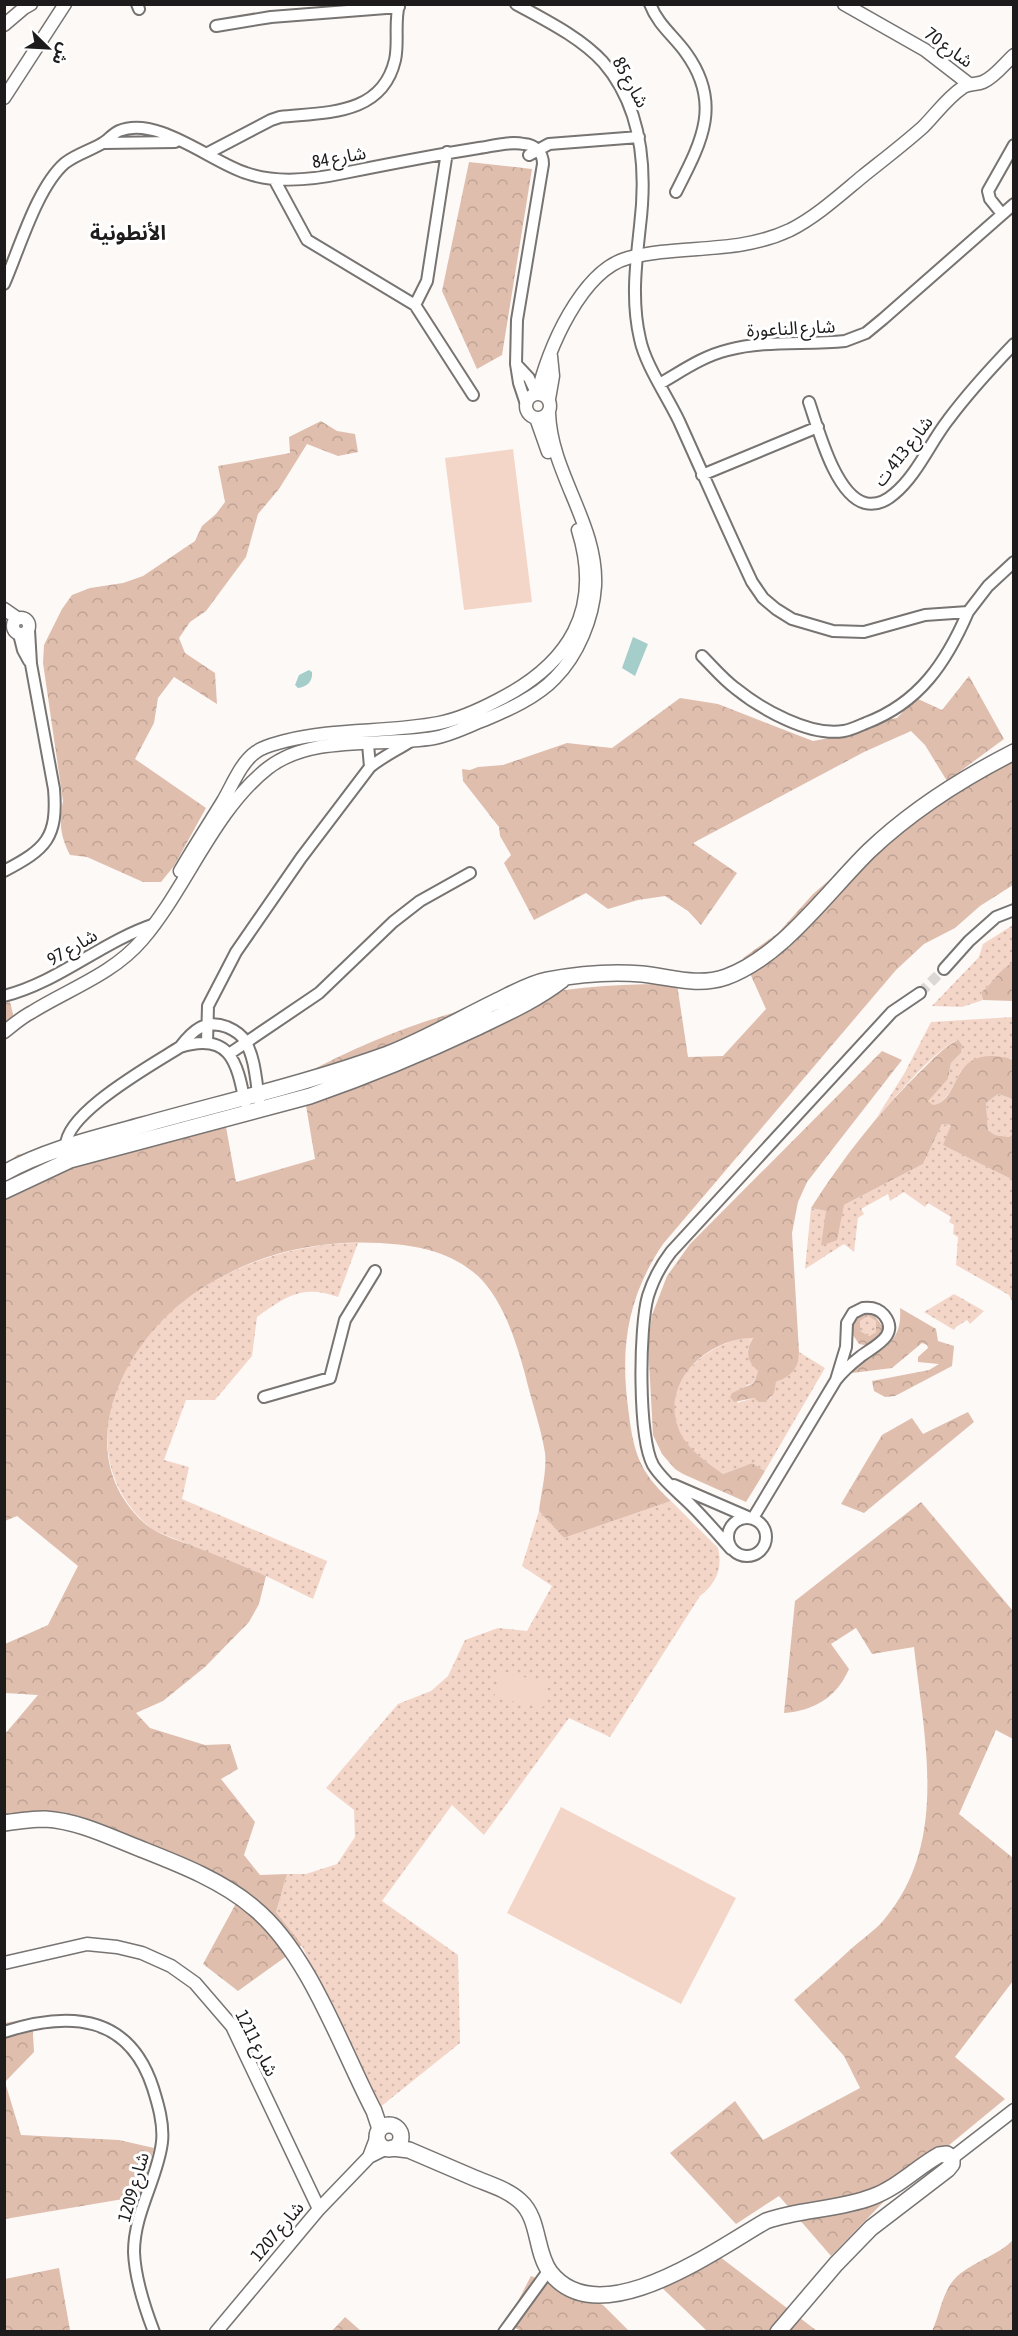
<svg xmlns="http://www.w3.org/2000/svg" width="1018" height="2336" font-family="'Asap Condensed','Noto Sans Arabic',sans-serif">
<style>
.grass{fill:url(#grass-dots)}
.forest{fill:url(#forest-crowns);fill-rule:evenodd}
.pitch{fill:#f4d6c8}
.water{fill:#a5cecb}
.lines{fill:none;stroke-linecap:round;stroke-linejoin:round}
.minor-tunnel{stroke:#dbd8d6;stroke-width:10;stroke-dasharray:10 5;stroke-linecap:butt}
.minor-casing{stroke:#777472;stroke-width:14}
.tertiary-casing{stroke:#777472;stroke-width:15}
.secondary-casing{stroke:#777472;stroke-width:18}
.minor{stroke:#fff;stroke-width:10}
.tertiary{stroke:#fff;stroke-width:12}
.secondary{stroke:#fff;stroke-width:15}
.labels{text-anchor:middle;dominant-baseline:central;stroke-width:6;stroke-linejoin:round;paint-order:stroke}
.street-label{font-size:18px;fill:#1d1b1b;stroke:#fff}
.neighbourhood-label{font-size:20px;font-weight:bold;fill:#1d1b1b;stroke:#fff}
</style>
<defs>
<pattern id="grass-dots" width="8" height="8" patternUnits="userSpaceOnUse" patternTransform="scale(1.5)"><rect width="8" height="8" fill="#f4d6c8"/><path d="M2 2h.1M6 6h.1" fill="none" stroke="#d1b7ab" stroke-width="1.8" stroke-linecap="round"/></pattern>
<pattern id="forest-crowns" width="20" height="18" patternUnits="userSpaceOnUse" patternTransform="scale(1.5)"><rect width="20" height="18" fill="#dfbeae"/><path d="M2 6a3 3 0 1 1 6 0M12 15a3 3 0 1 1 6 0" fill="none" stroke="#bfa395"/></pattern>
</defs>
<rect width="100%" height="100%" fill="#fdf9f7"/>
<path class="grass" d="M1013 925V963C998 969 994 983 981 992L983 1000 962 1007 932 1006 979 957 983 944Z
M1013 1017V1060L1011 1058 961 1071C954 1083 948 1103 933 1105L927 1101 948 1079 951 1063 961 1053 957 1040C930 1054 899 1094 877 1117L904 1074 931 1022Z
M998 1094 1013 1099V1134L1010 1137 995 1135 988 1130 986 1103Z
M942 1124 951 1125 944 1145 1011 1179 1013 1178V1303L1009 1295 956 1265 958 1237 953 1234 954 1225 949 1222 951 1217 928 1203 925 1207 904 1192 890 1201 888 1194 861 1209 864 1214 858 1218 854 1252 844 1244 805 1269 811 1208 826 1211 844 1205 923 1164Z
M358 1243 338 1297C302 1284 285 1297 257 1317L252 1356 215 1400H186L164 1460 189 1467 182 1499 327 1561 313 1599 266 1576 153 1530C64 1457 119 1339 202 1288 249 1259 303 1243 358 1243Z
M954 1294 984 1311 970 1324 967 1320 956 1327 954 1330 924 1312Z
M868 1316 876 1321V1332L869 1336 860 1332V1321Z
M753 1337C745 1349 748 1362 758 1371L754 1383 747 1385 737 1403 754 1398 763 1402 771 1397 776 1382C790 1376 799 1368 799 1352L825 1368 765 1471 752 1463 723 1474C710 1464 694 1455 685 1441 651 1390 703 1341 753 1337Z
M671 1501 718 1548C723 1568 716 1584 700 1596L610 1737 569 1718 484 1835 452 1805 382 1901 458 1955 460 2043 379 2108 302 1946 276 1912 287 1874H306L337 1864 355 1837 354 1810 326 1788 398 1704 431 1691 448 1676 465 1640 498 1628 527 1631 552 1586 522 1566 539 1511 564 1538Z"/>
<path class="forest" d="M469 162 532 169 502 355 477 369 442 291Z
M321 421 337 431 355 434 358 452 338 456 307 444 279 489 258 514 246 557 206 611 190 622 179 638 185 653 215 673 217 704 174 677 158 698 154 723 135 759 206 808 174 866 161 882H143L87 857 70 855C60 836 59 822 63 801L43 663 44 645 62 609 72 595 90 588 123 583 143 576 195 541 202 526 216 514 225 502 218 466 290 453 289 437Z
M969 676 1004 739 947 781 925 745 911 731 864 752 693 843 737 873 701 925 688 911 665 896 638 900 608 909 586 893 534 920 504 863 511 855 500 836 499 827 463 781 462 769 470 770 478 767 503 765 567 743 612 748 680 698 718 704 813 741 862 732 885 720 897 718 916 698 942 710Z
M1013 756V885L980 906 955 928 924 944 896 970 663 1244C628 1296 620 1346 628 1407 633 1450 638 1471 671 1501L564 1538 539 1511C541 1493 547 1471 545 1453 541 1427 531 1400 525 1374 516 1341 503 1300 478 1276 450 1251 415 1245 380 1243 329 1240 276 1249 231 1272 209 1283 189 1295 171 1312 113 1365 76 1459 143 1522 156 1534 174 1539 190 1545 216 1555 241 1565 266 1576L259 1604 249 1622 205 1667 163 1701 136 1713 150 1728 205 1745 230 1744 238 1769 221 1779 255 1822 244 1855 260 1875 287 1874 276 1912 302 1945 238 1991 203 1964 240 1896C159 1852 102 1806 5 1815V1734L38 1695 5 1693V1644L48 1625 78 1566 17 1516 5 1521V1165L17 1155 222 1105 236 1182 315 1159 301 1076C421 1011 540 982 677 984L688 1057 723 1056 766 1009 743 958 778 933 813 894 849 863Z
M1013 963V1001L983 1000 981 992C994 983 998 969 1013 963Z
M10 1002 14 1018 5 1025V1003Z
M958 1040 962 1045 961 1053 951 1063 948 1079 928 1101 933 1105C960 1101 950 1057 990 1056 998 1056 1007 1057 1013 1060V1099L998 1094 986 1103 988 1130 995 1135 1009 1137 1013 1134V1178L1011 1179 943 1145 951 1125 942 1124 923 1164 844 1205 837 1240 821 1246 826 1211 811 1208C843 1158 880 1110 923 1069 934 1058 944 1047 958 1040Z
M882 1051 902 1060 807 1182 798 1202 792 1233 799 1352C799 1369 791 1376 776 1382L774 1393 765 1402H759L754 1398 734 1402 730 1397 732 1393 754 1383 758 1371C747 1362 745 1350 753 1338 707 1338 658 1384 680 1432 689 1451 707 1462 723 1474L752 1463 765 1471 746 1502 683 1474 675 1469 662 1454 653 1435 648 1344 652 1315 667 1276 690 1244Z
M900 1308 936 1329 938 1341 954 1346 952 1366 895 1396 885 1397 874 1391 872 1381 929 1370 939 1364 918 1362V1357L928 1348 927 1345 922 1343 892 1368 852 1373 853 1369C877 1349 903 1347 900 1308Z
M864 1313 874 1315 883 1327 881 1337 869 1346 859 1344 851 1332 855 1318ZM868 1316 876 1321V1332L869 1336 860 1331V1321Z
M968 1412 974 1422 864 1513 841 1504 882 1435 912 1418 923 1434Z
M921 1502 1013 1611V1739L996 1730 959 1814 1013 1858V1981L955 2057 1005 2099 897 2188 831 2256 779 2196 736 2224 670 2153 735 2101 763 2140 860 2088 844 2056 794 2000C813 1983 833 1966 852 1948 862 1939 874 1931 883 1921 950 1843 924 1739 914 1647L872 1654 856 1628 831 1644 849 1669C837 1697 814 1711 784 1713L795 1601Z
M32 2018 34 2052 5 2082 21 2135 119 2140 154 2148 141 2196 5 2219V2023Z
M1013 2240V2331H932C941 2313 942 2287 961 2273 978 2260 998 2255 1013 2240Z
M711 2250 817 2331H707L657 2283Z
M59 2268 70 2330 5 2331V2279Z
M531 2276 603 2305 629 2331H521L506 2324Z
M345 2317 361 2331H332Z"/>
<path class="pitch" d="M513 449 532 602 464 610 445 458Z
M499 1673 547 1681 543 1707 494 1698Z
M561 1807 736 1898 681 2004 507 1913Z"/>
<path class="water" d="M633 637 648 644 635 676 622 668Z
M309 670 312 672C313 681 307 687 298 688L295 685 299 675Z"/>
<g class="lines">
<path class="minor-tunnel" d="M920 993 944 969"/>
<defs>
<path id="minor" d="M137 4 139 9
M516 4C545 20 580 37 603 62 643 108 647 169 640 226 636 263 631 301 640 339 645 364 667 396 679 421 703 474 727 529 752 582L763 598 776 609 792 619 833 631 864 632 925 615 968 612 988 586 1014 562
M650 4C658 25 674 36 686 53 723 104 701 143 676 192
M216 26 271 17 399 7
M104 143 175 142
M208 153 271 120 280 117C325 112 382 116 395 60 399 42 394 23 399 4
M529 155 549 144 639 137
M274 179 307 240 415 305 473 395
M1002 214 990 199 988 191 1014 145
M4 284C19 250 37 187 65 163 77 154 89 151 101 144 108 141 112 134 119 131 157 115 211 162 246 173 277 184 312 180 344 173 389 164 434 155 479 148 493 146 509 141 524 144 535 145 543 152 543 164L517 320 516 364 519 383 526 404
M415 305 427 281 447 152
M516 364 529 378 536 393
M661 383C682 371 703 356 728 350 765 340 806 345 845 341L866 333 883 319 1014 204
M809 402C818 428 835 495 865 503 877 506 886 501 894 494 917 475 930 443 948 420 968 393 991 368 1014 344
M702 475 818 427
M19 634 23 650 29 661
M702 656C713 667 723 679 735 688 761 709 810 737 844 731 851 730 859 726 866 723 919 703 946 663 968 612
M368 744 370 767
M4 871C46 849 58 838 54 789L31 664 29 630
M944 969 969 941 996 917 1014 910
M4 996C59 982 101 942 155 924
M207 1043 208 1006 236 952 301 858 370 767C382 757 397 750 411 741
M180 1047C193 1030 205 1019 227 1027 234 1030 241 1034 245 1041 255 1057 256 1081 259 1100
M229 1054 319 993 393 922 420 901 470 873
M67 1151C55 1118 155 1063 180 1047 229 1032 237 1060 245 1103
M863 1308C871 1307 879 1309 884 1315 901 1336 872 1347 860 1357 851 1364 843 1371 836 1380L846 1347 847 1323 853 1313Z
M264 1397 330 1378 345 1320 375 1271
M674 1485 748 1517
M728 1537a19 19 0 1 1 38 0a19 19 0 1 1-38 0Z
M753 1518 836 1380
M731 1549C718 1534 705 1519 691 1505 678 1492 662 1480 653 1465 638 1438 639 1327 648 1296 653 1280 661 1265 671 1252L892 1012 920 993
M4 2032C69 2011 129 2014 153 2088 158 2104 164 2124 162 2142 158 2178 134 2212 134 2252 135 2279 144 2306 154 2332
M504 2332 549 2270"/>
<path id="tertiary" d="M844 4 925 50 969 84
M4 25 24 8 31 4
M4 98 65 4
M538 393C547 350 582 270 628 258 681 244 737 255 790 230 816 217 840 195 863 176 883 160 904 144 923 127 936 114 947 98 962 88 968 83 976 85 983 82 995 77 1005 63 1014 55
M526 406a12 12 0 1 1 24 0a12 12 0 1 1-24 0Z
M549 399 553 376 551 356
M536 418 548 452
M4 609 17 618
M13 626a8 8 0 1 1 16 0a8 8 0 1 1-16 0Z
M180 871C194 847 209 824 223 801 232 786 241 762 256 752 264 746 275 744 285 741 335 728 388 733 439 723 460 719 479 710 498 700 569 664 603 610 578 530
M4 1032C13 1025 22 1017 32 1012 69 989 113 974 142 940 186 889 214 810 268 768 312 734 381 747 434 738 451 735 468 726 484 720 508 710 537 697 555 678 578 655 593 618 595 586 598 524 551 474 549 413
M4 1963 87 1944 117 1947 142 1953 171 1966 195 1983 232 2026 319 2209
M369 2157 377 2136
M952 2158 1014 2110
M216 2332 319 2209 369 2157 387 2148"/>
<path id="secondary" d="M4 1173C47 1149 96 1138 143 1125 225 1102 308 1083 388 1054 424 1040 460 1019 495 1002 512 994 528 984 547 980 579 974 610 971 642 974 671 977 697 987 726 977 782 957 828 891 869 851 912 810 961 779 1014 752
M4 1191 70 1160 310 1096C367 1076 423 1053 478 1027 507 1013 536 1000 562 980
M4 1823C18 1821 32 1819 45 1819 79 1821 110 1837 141 1849 179 1864 223 1881 254 1908 309 1953 341 2048 374 2111L380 2129
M377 2137a12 12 0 1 1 24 0a12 12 0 1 1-24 0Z
M392 2148 409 2150C430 2159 451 2168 472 2177 488 2184 507 2189 520 2201 540 2219 535 2252 550 2272 599 2336 717 2249 766 2221 800 2209 838 2210 872 2197 897 2188 916 2168 939 2155L947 2154 952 2158V2164L948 2169 871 2228 836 2264 778 2332"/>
</defs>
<use href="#minor" class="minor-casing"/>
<use href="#tertiary" class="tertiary-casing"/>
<use href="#secondary" class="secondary-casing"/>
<use href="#minor" class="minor"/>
<use href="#tertiary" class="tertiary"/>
<use href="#secondary" class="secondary"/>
</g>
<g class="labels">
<g class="street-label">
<text transform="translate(949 47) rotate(36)">شارع 70</text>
<text transform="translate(631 82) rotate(61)">شارع 85</text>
<text transform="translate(339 157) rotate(-10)">شارع 84</text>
<text transform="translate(791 328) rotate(-3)">شارع الناعورة</text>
<text transform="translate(903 451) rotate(-52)">شارع 413 ت</text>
<text transform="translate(72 947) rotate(-30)">شارع 97</text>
<text transform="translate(257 2043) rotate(63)">شارع 1211</text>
<text transform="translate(133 2187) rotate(-74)">شارع 1209</text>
<text transform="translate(277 2231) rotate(-50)">شارع 1207</text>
</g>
<g class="neighbourhood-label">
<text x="128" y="232">الأنطونية</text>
</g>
</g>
<rect width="1018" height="2336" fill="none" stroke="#1d1b1b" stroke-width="12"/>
<g transform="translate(48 48) rotate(114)" stroke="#ffffff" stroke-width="4.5" paint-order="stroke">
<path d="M0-4.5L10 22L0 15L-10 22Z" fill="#1d1b1b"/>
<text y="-9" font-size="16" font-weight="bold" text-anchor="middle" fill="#1d1b1b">ش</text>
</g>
</svg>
